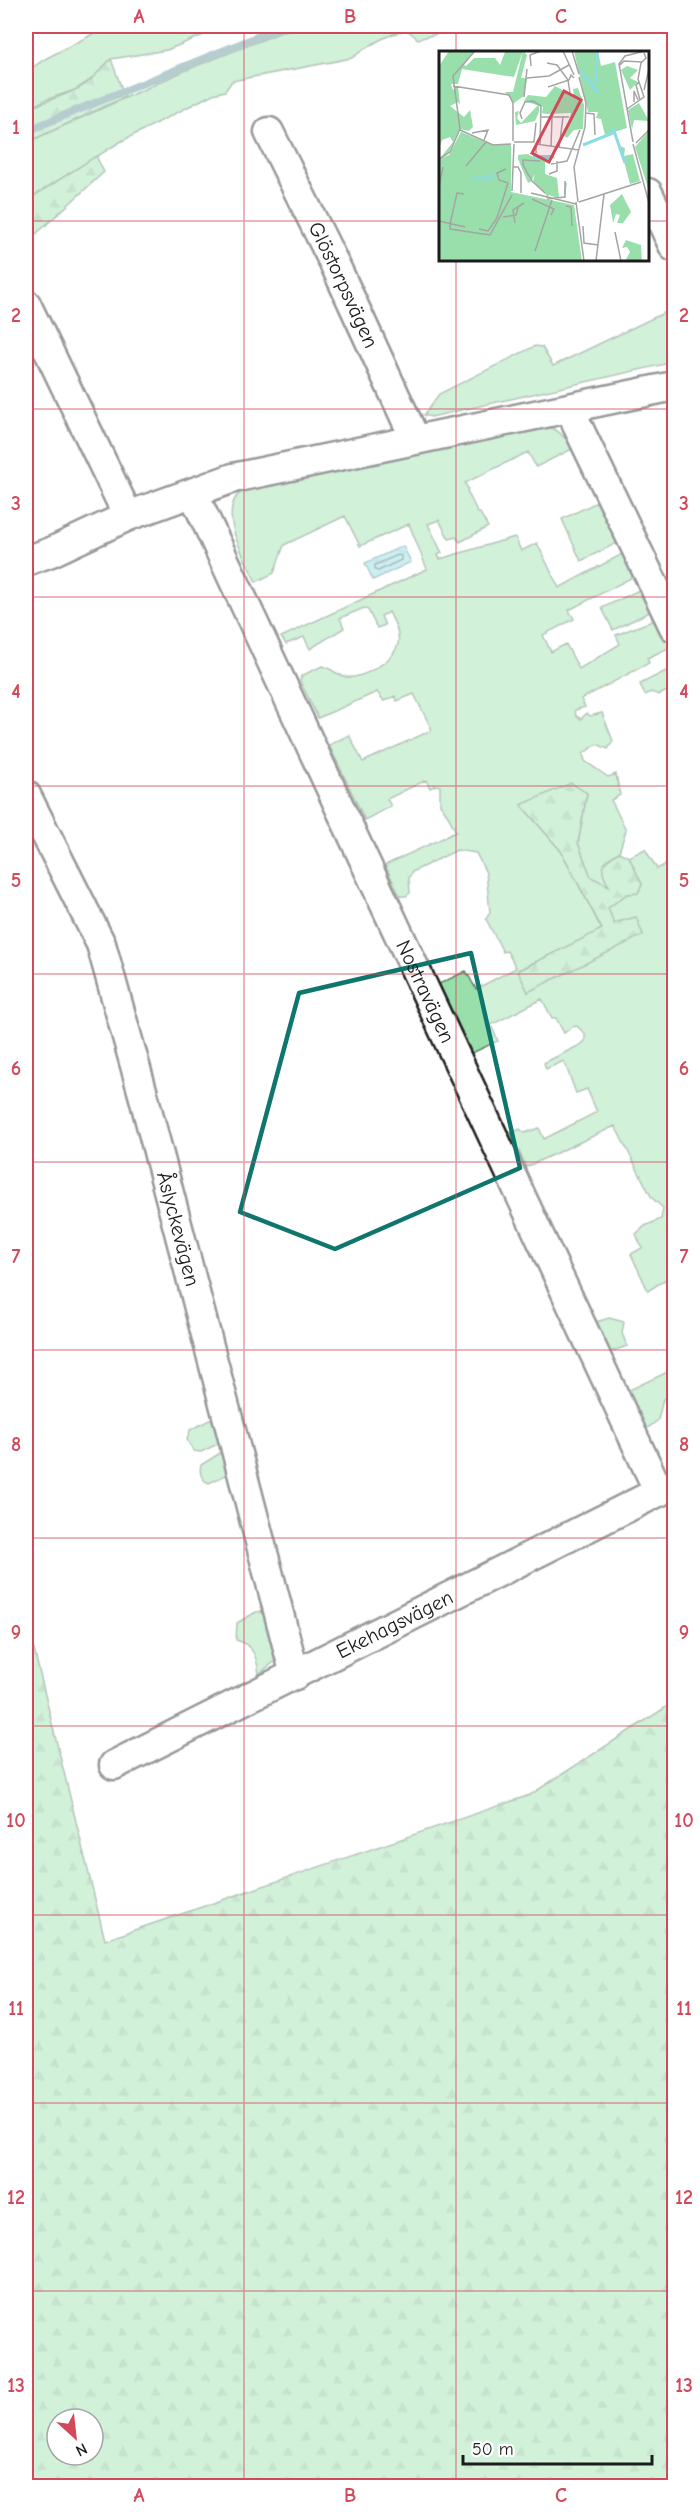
<svg xmlns="http://www.w3.org/2000/svg" width="700" height="2512" font-family="'Comic Neue',sans-serif">
<style>
.grass{fill:#99dfac;stroke:#5a7e64;stroke-width:1.5}
.forest{fill:url(#forest-firs);stroke:#5a7e64;stroke-width:1.5;fill-rule:evenodd}
.water{fill:url(#water-ripples);stroke:#5f8f94;stroke-width:1.5}
.lines{fill:none;stroke-linecap:round;stroke-linejoin:round}
.shore{stroke:#48696c;stroke-width:1.5}
.stream{stroke:#5f8f94;stroke-width:8}
.street-casing{stroke:#1c1c1c;stroke-width:33}
.street{stroke:#fff;stroke-width:28}
.marked{fill:none;stroke:#0f766e;stroke-width:4.5;stroke-linejoin:round}
.grid{fill:none;stroke:#d1495b;stroke-width:1.5;stroke-opacity:0.55}
.labels{text-anchor:middle;dominant-baseline:central;stroke-width:4.5;stroke-linejoin:round;paint-order:stroke}
.street-label{font-size:21px;fill:#1c1c1c;stroke:#fff}
.inset-river{fill:none;stroke:#8bdce4;stroke-width:3}
.inset-road{fill:none;stroke:#a4a4a4;stroke-width:1.5}
.view{fill:#d1495b;fill-opacity:0.15;stroke:#d1495b;stroke-width:3}
.inset-edge{fill:none;stroke:#1c1c1c;stroke-width:3}
.neatline{fill:none;stroke:#d1495b;stroke-width:2}
.grid-label{font-size:20px;text-anchor:middle;font-weight:bold;fill:#d1495b}
</style>
<defs>
<pattern id="forest-firs" width="22" height="20" patternUnits="userSpaceOnUse" patternTransform="scale(1.5)"><rect width="22" height="20" fill="#99dfac"/><path d="M5 1l3.5 6h-7zM16 11l3.5 6h-7z" fill="#83bf93"/></pattern>
<pattern id="water-ripples" width="26" height="14" patternUnits="userSpaceOnUse" patternTransform="scale(1.5)"><rect width="26" height="14" fill="#8bdce4"/><path d="M2 4q2-2 4 0t4 0M15 11q2-2 4 0t4 0" fill="none" stroke="#77bcc3"/></pattern>
</defs>
<rect width="100%" height="100%" fill="#fff"/>
<filter id="ink" filterUnits="userSpaceOnUse"><feTurbulence type="fractalNoise" baseFrequency=".0167" numOctaves="2"/><feDisplacementMap in="SourceGraphic" scale="12" xChannelSelector="R" yChannelSelector="G"/><feConvolveMatrix kernelMatrix="1 2 1 2 8 2 1 2 1" color-interpolation-filters="sRGB"/></filter>
<g filter="url(#ink)">
<path class="grass" d="M108 26H226L167 50 111 59 92 79 75 90 45 100 26 110V72L45 59Z
M297 26H434L437 34 418 39 407 30C388 34 367 46 352 58L232 81 225 91 213 94 120 142 26 201V158L28 142 184 71Z
M674 308V362L431 417 424 415 439 394 535 346 542 347 553 366Z
M548 426 559 432 574 448 536 467 528 452 465 483 468 489 467 491 478 513H480L488 527 460 542 456 537 449 539 439 520 428 524 442 553 438 555 440 559 515 537 521 551 537 543 559 588 624 553 635 576 569 610 574 619 543 635 551 652 566 644 579 669 620 644 616 635 657 619 671 647 647 658 649 663 581 699 585 707 575 710 576 716 581 719 587 713 590 716 602 713 613 741 608 749 597 744 583 754 585 761 608 777 616 774 620 795 611 800 626 830 619 852 608 859 610 886 591 878 578 843 587 793 522 806 561 851 602 930 518 970 528 992 614 924 608 908 627 894 638 893 642 885 629 857 645 849 657 869 674 860V884L667 887 670 893 674 892V1274L648 1291 631 1254 642 1248 636 1234 645 1226 661 1219 663 1208 652 1198 615 1126 526 1167 511 1133 520 1129 525 1133 539 1128 544 1139 597 1112 587 1089 576 1093 564 1061 546 1069 544 1063 580 1045 585 1041V1034L577 1026 572 1027 564 1033 556 1018H552L542 999 491 1025 498 1041 472 1053 439 984 466 971 476 989 516 968 507 951 503 952 486 919 490 912 486 873 476 853 457 850 412 872 409 878 410 893 406 896H400L385 865 456 832 447 814 440 804V786L436 785 430 788 426 780 387 799 391 806 365 820 329 745 349 735 363 762 432 730 414 694 397 701 395 696 384 701 377 692 318 718 300 681 301 676 322 666C332 668 337 676 347 677 362 679 391 662 397 647 402 636 394 622 389 612L381 616 385 625 377 628 368 610 364 608 340 618 344 628 310 649 304 637 286 644 281 637 427 569 409 524 360 546 345 516 284 545 274 573 256 582C245 558 213 508 245 489Z
M597 502 619 542 581 561 562 519Z
M641 589 652 611 613 630 602 608Z
M674 667V688L659 695 651 692 645 695 640 684Z
M609 1318 624 1322 622 1333 627 1346 610 1352 596 1322Z
M674 1369V1393L663 1399 658 1420 644 1431 627 1391Z
M217 1416 224 1441 201 1452 194 1451 187 1440 190 1430Z
M225 1450 230 1473 209 1483C201 1480 199 1472 201 1465Z
M267 1611 275 1654 274 1662 259 1674C257 1658 253 1644 236 1640L237 1623 256 1612Z"/>
<path class="forest" d="M111 59 125 97 28 142 26 158V110C42 102 58 98 75 90 89 84 100 70 111 59Z
M96 156 104 172 26 243V201Z
M571 783 587 793 578 843 591 877 609 886C598 868 601 863 619 852L629 857 642 884 638 893 627 894 608 908 614 923 636 917 643 935 528 992 518 971 602 929 561 851 521 805Z
M26 1617 105 1940 530 1795 674 1702V2486H26ZM57 2419H93V2455H57Z"/>
<path class="water" d="M403 546 411 562 373 580 365 563Z"/>
<g class="lines">
<path class="shore" d="M398 555 401 556V560L378 571 375 570V565Z"/>
<path class="stream" d="M26 131 284 26"/>
<defs>
<g id="street">
<path id="s1" d="M269 132 336 267 415 439"/>
<path d="M648 193 674 247"/>
<path d="M26 304 128 516"/>
<path d="M572 408 577 425 674 627"/>
<path id="s2" d="M193 493 659 1492"/>
<path d="M26 561 51 552 128 516 233 478 674 386"/>
<path id="s3" d="M26 795 101 944 143 1094 295 1675"/>
<path id="s4" d="M114 1765 674 1484"/>
</g>
</defs>
<use href="#street" class="street-casing"/>
<use href="#street" class="street"/>
</g>
</g>
<path d="M0 0H700V2512H0ZM471 953 520 1168 335 1249 240 1212 299 993Z" fill="#fff" fill-opacity=".55" fill-rule="evenodd"/>
<path class="marked" d="M471 953 520 1168 335 1249 240 1212 299 993Z"/>
<path class="grid" d="M244 26V2486M456 26V52M26 221H440M648 221H674M456 260V2486M26 409H674M26 597H674M26 786H674M26 974H674M26 1162H674M26 1350H674M26 1538H674M26 1726H674M26 1915H674M26 2103H674M26 2291H674"/>
<g class="labels">
<g class="street-label">
<text stroke="none"><textPath href="#s1" startOffset="170">Glöstorpsvägen</textPath></text>
<text stroke="none"><textPath href="#s2" startOffset="550">Nostravägen</textPath></text>
<text stroke="none"><textPath href="#s3" startOffset="462">Åslyckevägen</textPath></text>
<text stroke="none"><textPath href="#s4" startOffset="314">Ekehagsvägen</textPath></text>
</g>
</g>
<g transform="translate(439 51)">
<rect width="210" height="210" fill="#fff"/>
<path d="M84 0 88 4 82 27H88L85 45 75 52 66 41H74ZM88 103 99 108 93 104H114L116 107 106 109V123L118 127 120 146H125L126 132H128L126 145 125 146 118 147 110 144 108 147 104 145H108L94 130 96 123 93 129 87 125 93 130 89 132 79 108V104Z" fill="#99dfac"/>
<path d="M10 0H36L25 14 27 15 35 7H56L61 14 66 1 84 0 75 26 23 18 19 33H12L14 39 19 35 21 54 19 51 11 55 25 66 31 59 34 76 30 80 21 78 10 101 2 106 14 91 11 86 3 89 0 98V15ZM188 15 199 19 191 27 199 31 191 39 182 19ZM116 35 135 45 134 38 139 37 145 54 144 78 135 79 128 87 125 85 132 62 107 63 103 62 104 56 85 50 89 44 107 46ZM200 52 210 70 195 69 193 78 189 59ZM100 53V61L96 70 77 74 76 61 80 60 78 67 82 72ZM210 80 209 128 210 140 196 96ZM181 95 186 97 185 105 194 103 201 130 191 133ZM183 143 192 161 184 172H178L181 164 177 163 174 172 171 154ZM187 189 202 194 203 210H186L191 201 188 196 183 197Z" fill="#99dfac"/>
<path d="M135 0H159L162 15 176 11 188 77 166 84 162 68 157 67 159 61H149ZM22 81 53 94 72 93V141L135 154 143 210H0V108L10 104Z" fill="#99dfac"/>
<path class="inset-river" d="M142 20 159 42M157 33 158 0M174 77 186 112M144 94 174 82M94 106 112 107M32 128 50 127 55 123"/>
<path class="inset-road" d="M124 0 135 24M133 0 140 23M108 12 118 14 129 29 131 42M92 15 91 4 102 0M180 15 185 10 203 11M88 27 110 25 130 14M200 31 197 34 201 49M14 35 70 44 74 52V90M109 36 130 29 132 24 135 27M205 39 210 18M85 46 88 18M195 51V40L199 49M188 58 205 46 199 28 202 12 207 7 205 2M147 62 155 63 156 84M102 66H130M83 68 81 62 86 51 94 50 102 55 101 94M21 79 54 94 72 93M33 82 49 79 45 89M75 91H95L97 72M194 91 180 13 186 5 206 0M197 92 210 79M194 93 210 152M112 96 113 66M120 97 124 66M97 102V93L140 99M0 108 11 101 21 78 14 25 36 0M101 110 84 109V114L93 130 106 142M112 113 128 110 141 79M27 115 47 91M74 116H79L82 122V142M110 123 118 120V110M0 135 4 116M73 140 75 93M92 142 137 153M93 148 115 158 112 164M108 148 126 146V130M137 151 145 210M139 151 135 116 146 76 147 52 140 26M140 151 202 131M127 155 132 156 133 175M64 166 77 164 79 157M0 170 26 176M76 172 74 159 85 152M11 173V178L51 184 73 144M11 173 18 142 25 143M144 175 145 192 159 194M40 178 49 180 58 167 69 132 60 129 58 122 67 118M176 181 182 210M96 200 113 149M157 210 165 143"/>
<path class="view" d="M125 40 142 49 110 111 93 102Z"/>
<rect width="210" height="210" class="inset-edge"/>
</g>
<rect width="700" height="2512" fill="none" stroke="#fff" stroke-width="66"/>
<g transform="translate(75 2437) rotate(153)"><circle r="28" fill="#ffffff" stroke="#a4a4a4" stroke-width="1.5"/>
<path d="M0-4.5L10 22L0 15L-10 22Z" fill="#d1495b"/>
<text y="-9" font-size="16" font-weight="bold" text-anchor="middle" fill="#1c1c1c">N</text>
</g>
<path d="M463 2455v9h189v-9" fill="none" stroke="#1c1c1c" stroke-width="3"/>
<text x="472" y="2455" font-size="18" fill="#1c1c1c" stroke="#ffffff" stroke-width="4.5" paint-order="stroke">50 m</text>
<rect x="33" y="33" width="634" height="2446" class="neatline"/>
<g class="grid-label">
<text x="139" y="23">A</text>
<text x="350" y="23">B</text>
<text x="561" y="23">C</text>
<text x="16" y="134">1</text>
<text x="684" y="134">1</text>
<text x="16" y="322">2</text>
<text x="684" y="322">2</text>
<text x="16" y="510">3</text>
<text x="684" y="510">3</text>
<text x="16" y="698">4</text>
<text x="684" y="698">4</text>
<text x="16" y="887">5</text>
<text x="684" y="887">5</text>
<text x="16" y="1075">6</text>
<text x="684" y="1075">6</text>
<text x="16" y="1263">7</text>
<text x="684" y="1263">7</text>
<text x="16" y="1451">8</text>
<text x="684" y="1451">8</text>
<text x="16" y="1639">9</text>
<text x="684" y="1639">9</text>
<text x="16" y="1827">10</text>
<text x="684" y="1827">10</text>
<text x="16" y="2015">11</text>
<text x="684" y="2015">11</text>
<text x="16" y="2204">12</text>
<text x="684" y="2204">12</text>
<text x="16" y="2392">13</text>
<text x="684" y="2392">13</text>
<text x="139" y="2502">A</text>
<text x="350" y="2502">B</text>
<text x="561" y="2502">C</text>
</g>
</svg>
